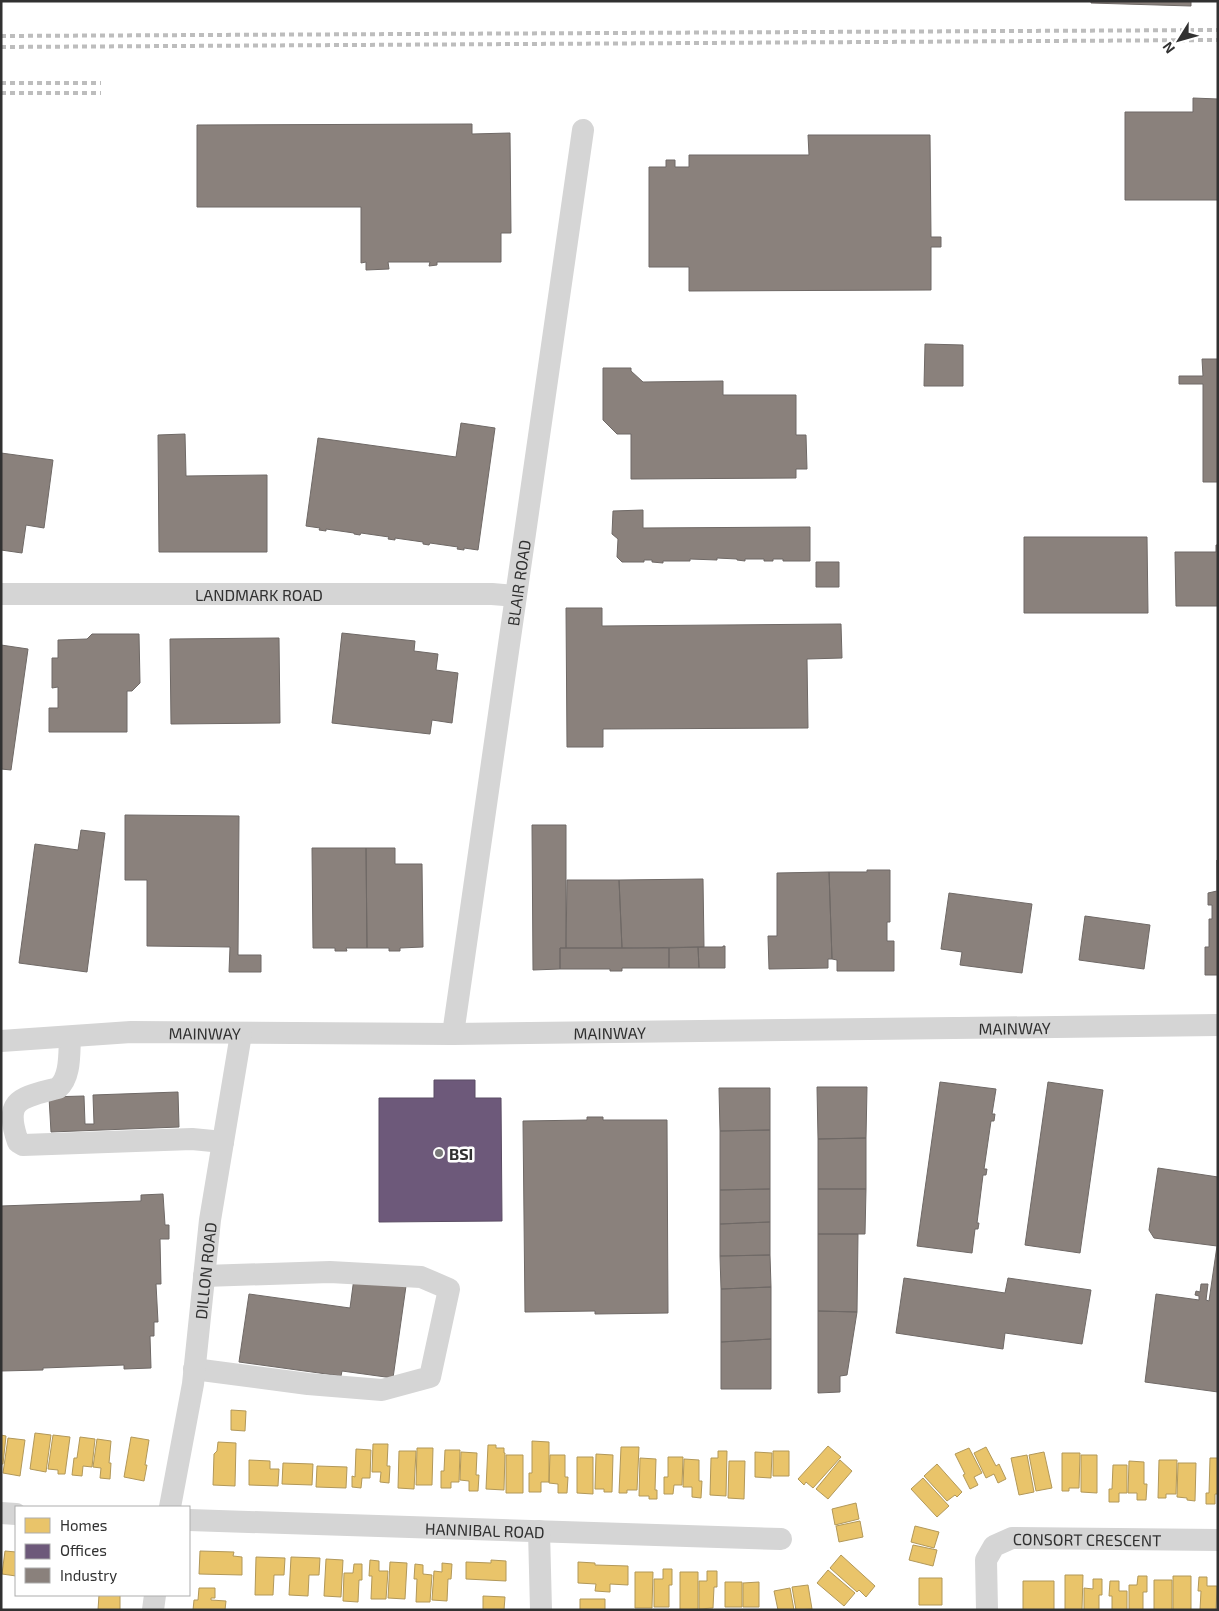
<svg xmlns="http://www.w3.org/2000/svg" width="1219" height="1611" font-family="'Exo 2',sans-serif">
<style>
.homes{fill:#e9c46a;stroke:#b29859}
.offices{fill:#6d597a;stroke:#5b4d64}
.industry{fill:#8a817c;stroke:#6f6966}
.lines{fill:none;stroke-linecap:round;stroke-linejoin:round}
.minor{stroke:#d5d5d5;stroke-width:22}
.rail{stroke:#bdbdbd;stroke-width:4;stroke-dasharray:5 4;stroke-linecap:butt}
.poi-dot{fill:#797979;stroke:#fff;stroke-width:2}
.labels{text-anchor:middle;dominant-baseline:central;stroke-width:5;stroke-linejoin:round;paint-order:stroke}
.street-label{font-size:16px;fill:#313131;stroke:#fff}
.poi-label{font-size:16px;font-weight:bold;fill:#313131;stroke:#fff;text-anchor:start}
</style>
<rect width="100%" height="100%" fill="#fff"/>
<path class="homes" d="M231 1410 246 1411 245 1431 231 1430Z
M35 1433 51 1435 46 1472 30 1469Z
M1 1435 6 1436 3 1464H1Z
M53 1435 70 1437 65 1474H58V1470L48 1469Z
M80 1437 95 1439 92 1467 83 1466 82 1476 72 1475 74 1458H77Z
M131 1437 149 1440 145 1465H147L144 1481 124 1477Z
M8 1438 25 1440 20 1476 3 1473Z
M97 1439 111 1441 109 1463H111L110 1479 100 1478 101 1468 93 1467Z
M532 1441 549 1442V1482H541V1492H529V1473H532Z
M218 1442 236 1443 235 1486 213 1485 214 1454 217 1451Z
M373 1444H388L387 1466H390L389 1483 380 1482 381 1472H372Z
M488 1445H496V1448H504V1453H505L504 1490 486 1489Z
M828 1446 841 1457 813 1488 806 1482 804 1485 798 1479Z
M621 1447H639L637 1490H627V1493H619Z
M986 1447 996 1466 999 1464 1006 1479 998 1483 994 1474 986 1478 974 1453Z
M417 1448H433L432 1485H416Z
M969 1448 982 1473 974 1477 978 1485 970 1489 963 1475 965 1474 955 1454Z
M356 1449 371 1450 370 1478H362L361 1488 352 1487V1476L355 1477Z
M445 1450H460L459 1482H451V1488H441V1471H444Z
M399 1451H416L414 1489 398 1488Z
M718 1451H727L726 1496 710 1495 711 1458H718Z
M773 1451H789V1476H773Z
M461 1452 477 1453 476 1475H479L478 1491H469V1481L460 1480Z
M755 1452 772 1453 771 1478 755 1477Z
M1044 1452 1052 1488 1036 1491 1029 1455Z
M1062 1453H1080L1079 1488H1069V1491H1062Z
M596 1454 613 1455 612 1492H604V1489H595Z
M506 1455H523V1493H506Z
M550 1455H565V1477H568L567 1493H558V1484L549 1483Z
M1027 1455 1034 1492 1019 1495 1011 1458Z
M1081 1455H1097V1493L1081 1492Z
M577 1457H593V1494L577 1493Z
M668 1457H683L682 1485H674L673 1494H664V1477H668Z
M640 1458 656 1459 655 1490H657V1499H649V1496H639Z
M1210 1458H1218V1494H1215V1504H1206V1493H1209Z
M684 1459 699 1460V1481H702L701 1498 692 1497V1487H683Z
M249 1460 270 1461V1469H279L278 1486 249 1485Z
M840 1460 852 1471 828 1499 816 1489Z
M1159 1460H1177L1176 1494H1166V1498H1158Z
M729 1461H745L744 1499 728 1498Z
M1129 1461 1144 1462V1484H1147L1146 1500H1137V1493H1128Z
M283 1463 313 1464 312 1485 282 1484Z
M1178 1463H1196L1195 1501 1187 1500V1498L1177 1497Z
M937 1464 962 1492 957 1497 955 1495 947 1501 924 1476Z
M1113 1465H1127V1493H1119V1502H1109V1489H1112Z
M317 1466 347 1467 346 1488 316 1487Z
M923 1478 949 1506 937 1517 911 1489Z
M856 1503 859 1519 835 1525 832 1509Z
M860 1521 863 1537 839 1542 836 1526Z
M915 1526 939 1532 934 1548 911 1542Z
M913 1545 937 1550 933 1566 909 1560Z
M5 1551 16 1552V1576L2 1574Z
M200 1551 234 1552 233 1556 242 1557V1575L199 1574Z
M841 1555 875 1586 866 1597 859 1590 857 1592 830 1568Z
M256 1557 285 1558 284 1575H274L273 1595H255Z
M291 1557 320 1558 319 1575H309L308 1596 289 1595Z
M326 1559 343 1560 341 1597 324 1596Z
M370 1560 379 1561V1571H388L386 1599H371L372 1576H369Z
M491 1560 506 1561V1581L466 1579V1562L491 1563Z
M390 1562 407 1563 405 1599 388 1598Z
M578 1562 595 1563V1565L628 1566V1585L610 1584V1592L595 1591 596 1584 578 1583Z
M442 1563 452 1564 451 1579H448L447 1601 432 1600 434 1571 442 1572Z
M354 1564H362V1580H359L358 1602 343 1601 344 1573H353Z
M415 1564 423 1565V1574L432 1575 430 1602H416L417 1579H414Z
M663 1569H672V1585H669V1607H654V1579H663Z
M828 1570 855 1593 844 1606 817 1583Z
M707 1571H717V1587H714L713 1608 699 1609V1581H707Z
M635 1572H653L652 1608H635Z
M680 1572H698V1609L680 1610Z
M1065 1575H1083L1082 1610H1065Z
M1138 1576H1147V1592H1143V1610H1129V1585H1137Z
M1173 1576H1191V1610H1173Z
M1199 1577H1207V1586H1217L1216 1610H1200L1201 1591H1198Z
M919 1578H942V1605H919Z
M1093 1579H1102V1595H1099V1610H1084V1588L1093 1589Z
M1154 1580H1172V1610H1154Z
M1023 1581H1054V1610H1023Z
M1110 1581H1119V1591H1127V1610H1112V1596H1109Z
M725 1582H742V1607H725Z
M759 1582V1607H743V1583Z
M808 1585 812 1609 796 1610 792 1587Z
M199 1588H215V1598H211V1600L226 1601 225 1610H193L194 1600H198Z
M790 1588 794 1610H778L774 1591Z
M99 1595H120V1610H98Z
M483 1596 505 1597 504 1610H483Z
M580 1599H605V1610H580Z"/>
<path class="offices" d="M434 1080H475V1098H501L502 1221 379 1222V1098H434Z"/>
<path class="industry" d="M1091 1H1191V6L1091 3Z
M1193 98 1218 99V200H1125V112H1193Z
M472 124V134L510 133 511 233H501V262H437V265L429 266 430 262H388L389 269 366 270V262L361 263V207H197V125Z
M808 135H930L931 237H941V247H931V290L689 291V267H649V167H666V160H675V167H689V155H809Z
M925 344 963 345V386H924Z
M1202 359H1218V482H1203V384H1179V376H1203Z
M603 368H631V371L643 382 723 381V395H796V435H806L807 469H796V478L631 479V434H617L603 420Z
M461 423 495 428 478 550 464 548V550L457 549 458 547 430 543 429 545 423 544V542L395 538V540L388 539 389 537 361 533 360 535 354 534V533L326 529V531L319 530 320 528 306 526 318 438 456 457Z
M185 434 186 476 267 475V552H159L158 435Z
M1 453 53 460 44 528 26 525 22 553 1 550Z
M643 510V528L810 527V561H783V559H773V561H764V559H745V561L737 560V559L717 558V560L690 559V561H663V563L652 562V560H644V562H622L617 557 618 539 612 534 613 511Z
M1024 537H1147L1148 613H1024Z
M1216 545H1218V606H1176L1175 552H1216Z
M816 562H839V587H816Z
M566 608H602V626L841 624 842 658 807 659 808 728 603 729V747H567Z
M342 633 415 641 414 651 438 654 436 670 458 673 452 723 432 720 430 734 332 723Z
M92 634H139L140 683 132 691H127V732H49V708H58V687L52 688V658H58V640L87 639Z
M279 638 280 723 171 724 170 639Z
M1 645 28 649 11 770 1 769Z
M125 815 239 816 238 955H261V972H229L230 947 147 946V880H125Z
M532 825H566V948H560V969L533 970Z
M81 830 105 833 87 972 19 963 35 844 78 850Z
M312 848H366L367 948H346L347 951H335V948H313Z
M366 848H395V864H422L423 947 400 948V951H389V948H367Z
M1217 860 1218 975H1205V947H1209V919H1212V905H1208V893L1217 891Z
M867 870H890V922H887V941H894V971H837V960L832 959 829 872H867Z
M829 872 832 959H828V968L769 969 768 936H777V873Z
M703 879 704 947 622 948 619 880Z
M567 880H619L622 948H566Z
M949 893 1032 904 1022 973 960 965 962 952 941 949Z
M1085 916 1150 925 1144 969 1079 960Z
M723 946H725V968H699L698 947H723Z
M698 947 699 968H669V948Z
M560 948H669V968H622V971H610V969H560Z
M940 1082 996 1089 992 1114H995L994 1121H991L984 1169H987L986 1175H983L977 1223H979L978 1229H975L972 1253 917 1246Z
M1048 1082 1103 1090 1080 1253 1025 1245Z
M817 1087H867L866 1138 818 1139Z
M719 1088H770V1130L720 1131Z
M178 1092 179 1127 51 1132 49 1097 84 1096 85 1124H94L93 1095Z
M587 1117H603V1120H667L668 1313 595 1314V1311L525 1312 523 1121 587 1120Z
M770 1130V1189L720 1190V1131Z
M866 1138V1189H818V1139Z
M1158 1168 1218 1177V1392L1145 1382 1156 1294 1199 1300V1296L1195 1295 1196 1291 1200 1292 1201 1284H1208L1206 1300 1209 1301 1217 1246 1154 1238 1149 1230Z
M770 1189V1222L720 1224V1190Z
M818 1189H866L865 1234H818Z
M163 1194 165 1225H169V1239H160L161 1284H156L158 1322H154V1336H150L151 1368 124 1369V1365L43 1368V1370L1 1371V1206L141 1201V1195Z
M770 1222V1255L720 1256V1224Z
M818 1234H858L857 1312 818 1311Z
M770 1255 771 1287 721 1289 720 1256Z
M354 1278 406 1286 393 1378 342 1371 341 1376 239 1362 249 1294 350 1308Z
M904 1278 1005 1293 1008 1278 1091 1290 1082 1344 1005 1333 1003 1349 896 1333Z
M771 1287V1339L721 1342V1289Z
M818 1311 857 1312 847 1375 840 1376V1392L818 1393Z
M771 1339V1389H721V1342Z"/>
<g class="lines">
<g class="minor">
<path id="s1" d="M1 594H492L515 596"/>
<path id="s2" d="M453 1034 583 130"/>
<path d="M70 1037C69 1053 71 1077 58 1088 21 1098 3 1098 18 1142L23 1145 192 1139 223 1142"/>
<path id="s3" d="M1 1041 131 1032 453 1034 1218 1025"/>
<path d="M194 1369 308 1384 382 1390 430 1377 449 1289 421 1277 330 1272 204 1276"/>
<path id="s4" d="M170 1507 193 1384 210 1220 241 1034"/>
<path d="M1 1513 16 1514"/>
<path id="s5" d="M189 1520 781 1539"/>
<path d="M539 1531 541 1610"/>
<path d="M153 1610 155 1595"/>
<path id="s6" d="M987 1610 986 1560 994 1546 1012 1538 1218 1540"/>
</g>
<path class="rail" d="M1 36 1218 30
M1 47 1218 40
M1 83H101
M1 93H101"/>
</g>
<circle class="poi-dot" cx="439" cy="1153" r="5"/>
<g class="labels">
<g class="street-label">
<text stroke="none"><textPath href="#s2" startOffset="456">BLAIR ROAD</textPath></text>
<text stroke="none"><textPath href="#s1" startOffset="258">LANDMARK ROAD</textPath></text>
<text stroke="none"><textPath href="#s3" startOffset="1014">MAINWAY</textPath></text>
<text stroke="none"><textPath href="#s3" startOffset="609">MAINWAY</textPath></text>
<text stroke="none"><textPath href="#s3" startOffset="204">MAINWAY</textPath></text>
<text stroke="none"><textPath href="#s4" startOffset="239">DILLON ROAD</textPath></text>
<text stroke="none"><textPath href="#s5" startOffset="296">HANNIBAL ROAD</textPath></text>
<text stroke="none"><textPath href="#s6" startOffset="161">CONSORT CRESCENT</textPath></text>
</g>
<g class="poi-label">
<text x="449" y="1153">BSI</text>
</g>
</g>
<rect width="1219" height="1611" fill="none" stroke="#313131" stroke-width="5"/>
<rect x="15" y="1506" width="175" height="90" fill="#ffffff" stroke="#adadad"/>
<rect x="25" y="1518" width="25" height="15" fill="#e9c46a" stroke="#adadad"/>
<text x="60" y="1531" font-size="15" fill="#313131">Homes</text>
<rect x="25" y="1544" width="25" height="15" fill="#6d597a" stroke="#adadad"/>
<text x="60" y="1556" font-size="15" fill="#313131">Offices</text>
<rect x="25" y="1568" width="25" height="15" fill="#8a817c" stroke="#adadad"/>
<text x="60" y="1581" font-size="15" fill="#313131">Industry</text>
<g transform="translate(1179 40) rotate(233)" stroke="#ffffff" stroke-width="4" paint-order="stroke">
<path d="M0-4L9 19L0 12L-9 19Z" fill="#313131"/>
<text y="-8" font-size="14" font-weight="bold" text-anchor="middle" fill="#313131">N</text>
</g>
</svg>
